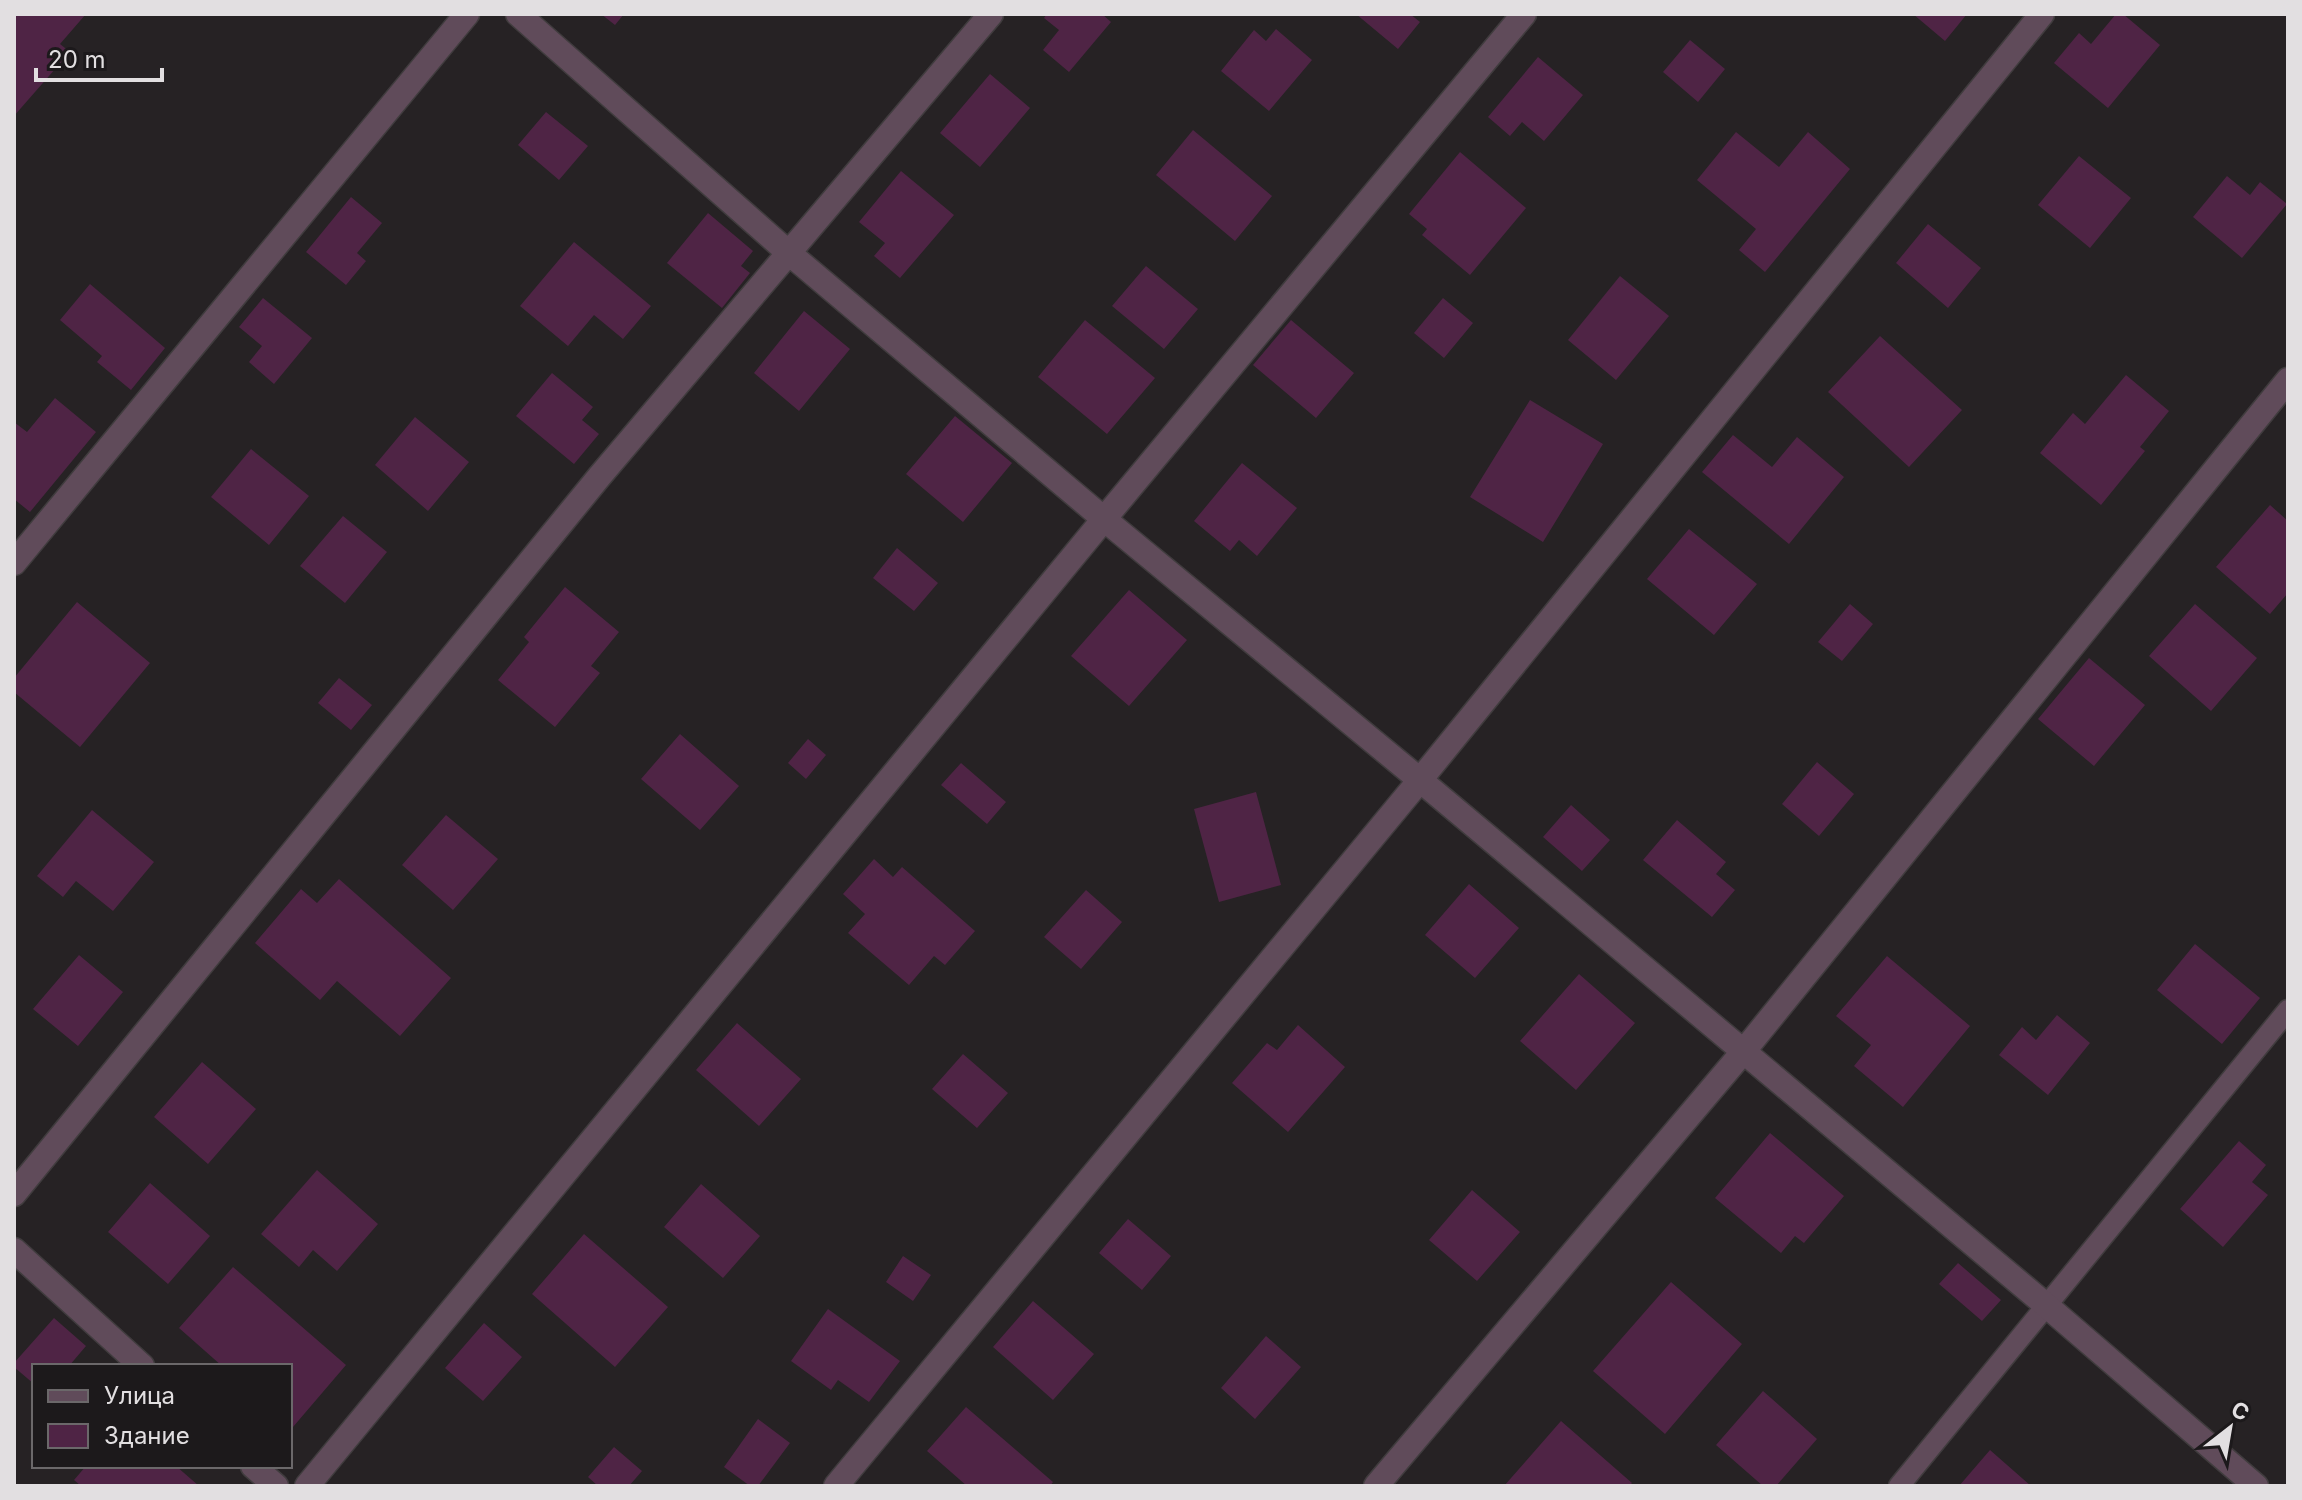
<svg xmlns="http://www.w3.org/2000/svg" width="2302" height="1500" font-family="Inter,sans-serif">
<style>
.building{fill:#4f2445}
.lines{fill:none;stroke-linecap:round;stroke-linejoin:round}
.service-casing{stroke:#403c3e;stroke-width:23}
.minor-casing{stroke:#403c3e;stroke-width:27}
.service{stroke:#604b5a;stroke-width:20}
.minor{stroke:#604b5a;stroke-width:24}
</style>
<rect width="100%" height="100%" fill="#262224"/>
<path class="building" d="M14 14H86L60 44 70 52 14 116Z
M601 14H624L615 25Z
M1047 14H1102L1111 22 1069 72 1043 50 1059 30 1044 18Z
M1356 14H1410L1420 22 1398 49Z
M1913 14H1967L1945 41Z
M2116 14H2123L2160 45 2108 108 2054 63 2079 33 2091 44Z
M1276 29 1312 60 1269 111 1221 71 1254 30 1266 41Z
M1690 40 1725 69 1698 102 1663 72Z
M1538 57 1583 95 1544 141 1522 122 1510 136 1488 117Z
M990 74 1030 108 980 167 940 133Z
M546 112 588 146 559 180 518 145Z
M1193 130 1272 196 1235 241 1156 175Z
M1736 132 1779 167 1808 132 1850 169 1765 272 1739 250 1756 229 1697 180Z
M1460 152 1526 208 1470 275 1422 235 1427 229 1409 214Z
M2079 156 2131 198 2090 248 2038 205Z
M901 171 954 215 900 278 874 256 885 243 859 222Z
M2227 176 2250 195 2260 182 2287 204 2242 258 2193 217Z
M351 197 382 223 357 253 366 261 346 285 306 252Z
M708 213 753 251 741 266 750 273 722 308 667 263Z
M1928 224 1981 268 1948 308 1896 263Z
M574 242 651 306 623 339 594 315 568 346 520 306Z
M1146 266 1198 309 1164 349 1112 306Z
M1620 276 1669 316 1616 380 1568 340Z
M90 284 165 348 131 390 97 362 102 356 60 320Z
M263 298 312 338 274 384 249 362 262 346 239 327Z
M1443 298 1473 323 1444 358 1414 333Z
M804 311 850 349 799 411 754 373Z
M1085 320 1155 378 1107 434 1038 377Z
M1291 320 1354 373 1316 418 1253 365Z
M1880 336 1962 410 1909 467 1828 392Z
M552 373 593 407 582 420 599 434 574 464 516 416Z
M2126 375 2169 411 2140 447 2145 451 2101 505 2040 453 2073 413 2085 424Z
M55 398 96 432 30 512 14 499V422L27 432Z
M1530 400 1603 444 1543 542 1470 497Z
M955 416 1012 463 963 522 906 474Z
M415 417 469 462 428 511 375 465Z
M1733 435 1772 467 1797 437 1844 477 1789 544 1702 472Z
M251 449 309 496 269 545 211 497Z
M1242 463 1297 508 1257 556 1239 540 1230 551 1194 521Z
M2270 505 2288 521V593L2270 614 2216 567Z
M343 516 387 552 345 603 300 566Z
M1689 529 1757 584 1714 635 1647 579Z
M897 548 938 583 914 611 873 578Z
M565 587 619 632 591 666 600 673 555 727 498 680 529 642 524 637Z
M1129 590 1187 640 1129 706 1071 656Z
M77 602 150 663 80 747 14 692V678Z
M1850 604 1873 624 1842 661 1818 642Z
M2195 604 2257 658 2211 711 2149 656Z
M2089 658 2145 705 2094 766 2038 719Z
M339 678 372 705 351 730 318 703Z
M680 734 739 786 700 830 641 779Z
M808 739 826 755 806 779 788 763Z
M1817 762 1854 794 1819 836 1782 804Z
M961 763 1006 802 987 824 941 785Z
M1256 792 1281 885 1219 902 1194 809Z
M1571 805 1610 840 1582 871 1543 837Z
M92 810 154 862 113 911 76 881 63 897 37 876Z
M446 815 498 859 453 910 402 865Z
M1677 820 1726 862 1716 874 1735 890 1712 917 1643 860Z
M874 859 893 877 902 867 975 931 945 965 934 956 909 985 848 933 865 914 843 894Z
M339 879 451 978 400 1036 337 981 320 1000 255 943 301 889 317 903Z
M1469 884 1519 928 1475 978 1425 935Z
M1086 890 1122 922 1081 969 1044 937Z
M2195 944 2260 998 2222 1044 2157 990Z
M79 955 123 992 78 1046 33 1009Z
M1887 956 1970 1026 1903 1107 1854 1066 1871 1045 1836 1016Z
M1579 974 1635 1023 1576 1090 1520 1041Z
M2057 1015 2090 1043 2048 1095 1999 1055 2022 1027 2036 1040Z
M737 1023 801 1079 759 1126 696 1070Z
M1298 1025 1345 1067 1288 1132 1232 1083 1267 1043 1277 1050Z
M963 1054 1008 1093 977 1128 932 1089Z
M202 1062 256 1109 208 1164 154 1117Z
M1770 1133 1844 1196 1804 1243 1795 1236 1781 1253 1715 1198Z
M2239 1141 2266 1165 2252 1182 2268 1195 2223 1247 2180 1209Z
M317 1170 378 1224 337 1271 313 1250 299 1267 261 1234Z
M150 1183 210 1236 168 1284 108 1232Z
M701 1184 760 1236 723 1278 664 1227Z
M1472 1190 1520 1232 1477 1281 1429 1240Z
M1128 1219 1171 1256 1142 1290 1099 1253Z
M584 1234 668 1307 615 1367 532 1294Z
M903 1256 931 1275 913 1301 886 1282Z
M1958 1263 2001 1300 1982 1321 1939 1284Z
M233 1267 346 1365 293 1427 290 1425V1366H222L179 1328Z
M1671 1282 1742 1344 1665 1434 1593 1371Z
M1033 1301 1094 1354 1053 1400 993 1347Z
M828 1309 900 1361 869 1402 838 1380 831 1390 791 1361Z
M54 1318 86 1346 69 1366H34V1384L14 1367V1363Z
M484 1323 522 1357 483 1401 445 1368Z
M1266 1336 1301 1367 1255 1419 1221 1388Z
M1763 1391 1817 1439 1776 1486H1763L1716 1445Z
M966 1407 1053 1482 1050 1486H967L927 1451Z
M758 1419 790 1443 758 1486H750L724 1467Z
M1561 1421 1632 1483 1629 1486H1504Z
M614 1447 642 1471 629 1486H598L588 1477Z
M1990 1450 2031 1486H1959Z
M86 1466H176L199 1486H81L74 1480Z"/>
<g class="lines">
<defs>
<path id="service" d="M1899 1486 2288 1010"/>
<path id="minor" d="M518 14 790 254 1104 519 1420 780 2047 1306 2256 1486
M14 563 467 14
M14 1194 599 477 991 14
M14 1250 142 1366
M253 1466 276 1486
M307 1486 1104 519 1524 14
M836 1486 1420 780 2042 14
M1376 1486 1743 1052 2288 380"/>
</defs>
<use href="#service" class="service-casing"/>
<use href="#minor" class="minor-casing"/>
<use href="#service" class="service"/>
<use href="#minor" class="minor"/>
</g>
<rect width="2302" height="1500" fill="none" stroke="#e2dfe1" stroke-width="32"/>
<rect x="32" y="1364" width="260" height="104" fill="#1c191b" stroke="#6b686a" stroke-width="2"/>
<rect x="48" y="1390" width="40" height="12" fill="#604b5a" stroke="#6b686a" stroke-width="2"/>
<text x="104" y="1404" font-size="24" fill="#e2dfe1">Улица</text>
<rect x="48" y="1424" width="40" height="24" fill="#4f2445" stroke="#6b686a" stroke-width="2"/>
<text x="104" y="1444" font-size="24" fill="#e2dfe1">Здание</text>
<g transform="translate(2230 1428) rotate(31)" stroke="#1c191b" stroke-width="6" paint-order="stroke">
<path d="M0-6L14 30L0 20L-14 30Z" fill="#e2dfe1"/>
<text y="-12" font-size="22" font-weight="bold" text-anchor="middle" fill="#e2dfe1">С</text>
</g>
<path d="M36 68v12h126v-12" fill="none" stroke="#e2dfe1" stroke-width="4"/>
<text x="48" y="68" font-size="24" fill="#e2dfe1" stroke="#1c191b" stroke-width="6" paint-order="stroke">20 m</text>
</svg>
